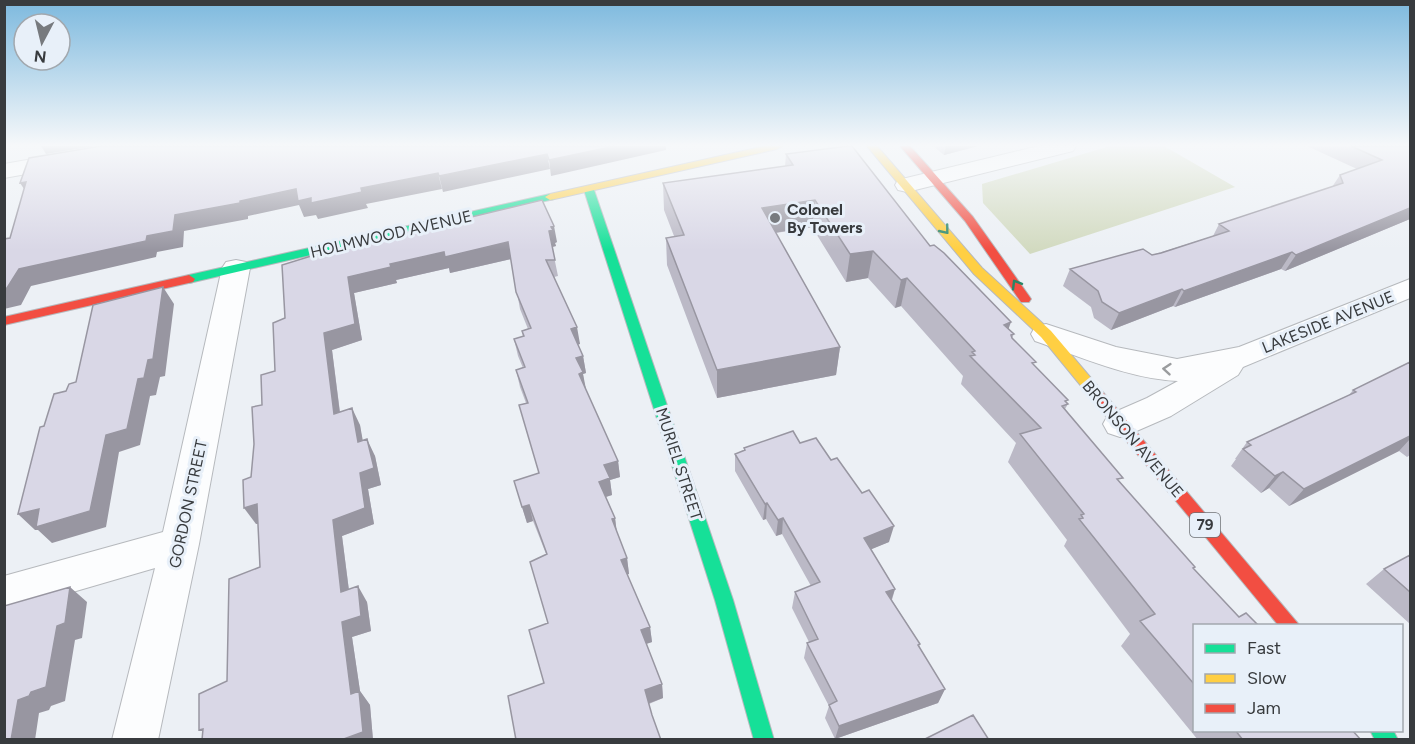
<svg xmlns="http://www.w3.org/2000/svg" width="1415" height="744" font-family="Figtree,sans-serif">
<style>
.green{fill:#d2dac0}
.lines{fill:none;stroke-linecap:round;stroke-linejoin:round}
.street-casing{stroke:#b6b9bd;stroke-width:2}
.fast-casing{stroke:#b6b9bd;stroke-width:2}
.slow-casing{stroke:#b6b9bd;stroke-width:2}
.jam-casing{stroke:#b6b9bd;stroke-width:2}
.street{fill:#fcfdfe;fill-rule:evenodd}
.fast{fill:#16e098;fill-rule:evenodd}
.slow{fill:#ffcf43;fill-rule:evenodd}
.jam{fill:#f24e42;fill-rule:evenodd}
.wall{fill:#bbb9c6}
.shaded-wall{fill:#9896a1}
.building{fill:#d9d7e6;stroke:#9896a1;stroke-width:1.5}
.oneway{stroke:#298566}
.oneway2{stroke:#9a9c9e}
.poi-dot{fill:#777a7e;stroke:#e8f0f9;stroke-width:2}
.labels{text-anchor:middle;dominant-baseline:central;stroke-width:6;stroke-linejoin:round;paint-order:stroke}
.shield{fill:#e8f0f9;stroke:#6d7176;stroke-width:1.5}
.shield-label{font-size:15px;font-weight:bold;fill:#383b3e}
.poi-label{font-size:16px;font-weight:bold;fill:#383b3e;stroke:#e8f0f9;text-anchor:start}
.street-label{font-size:16px;fill:#383b3e;stroke:#e8f0f9}
</style>
<rect width="100%" height="100%" fill="#ecf0f5"/>
<path class="green" d="M1110 146H1164L1235 187 1030 254 983 203 982 184Z"/>
<g class="lines">
<defs>
<path id="street" d="M107 146H155L152 151 144 153 4 178V164Z
M1039 146H1076L1073 151 907 192 898 190 895 185 898 180Z
M236 260 246 262 250 268 199 544 158 740H112L155 568 4 612V576L163 532 222 268 226 262Z
M1410 279V298L1243 367 1238 375 1171 416 1132 433 1120 437 1108 433 1103 424 1108 415 1147 398 1178 381C1130 379 1081 357 1035 341L1031 334 1035 327 1046 324 1116 347 1177 359 1239 347Z"/>
<path id="fast" d="M589 187 594 190 733 600 774 740H754L715 600 584 190Z
M550 194 555 197 554 199 189 283 183 279 189 275Z
M1370 730H1393L1398 740H1375Z"/>
<path id="slow" d="M765 146H782L777 149 550 200 545 197 550 194Z
M867 146H877L982 268 1051 331 1101 390 1103 394 1101 398H1091L1041 337 974 274Z"/>
<path id="jam" d="M900 146H910L973 217 1029 296 1031 299 1029 302H1021L965 221Z
M189 275 195 279 193 282 4 325V317Z
M1096 389 1101 390 1300 626H1279L1091 398 1089 394 1091 390Z"/>
</defs>
<use href="#street" class="street-casing"/>
<use href="#fast" class="fast-casing"/>
<use href="#slow" class="slow-casing"/>
<use href="#jam" class="jam-casing"/>
<use href="#street" class="street"/>
<use href="#fast" class="fast"/>
<use href="#slow" class="slow"/>
<use href="#jam" class="jam"/>
</g>
<path class="wall" d="M933 146H978L944 155Z
M1307 146H1410V219L1285 271 1281 269 1175 307 1173 306 1111 330 1094 318 1091 307 1063 286 1070 269 1152 255 1213 236 1219 224 1332 187 1340 175 1357 169Z
M786 154 930 246 1014 334 1012 338 1035 366 1068 404 1065 409 1120 482 1195 567 1194 569 1239 617 1259 626H1194V730H1352L1361 740H1198L1121 646 1130 634 1064 546 1067 540 1008 462 1016 443 961 384 963 376 901 306 895 308 868 278 846 282 812 227 776 233 840 347 836 375 717 398 667 265 666 238 674 236 664 210 663 183 785 167Z
M557 242 555 243 556 246 552 247 558 276 554 277 580 344H578L583 356 586 373 583 374 585 389 618 461 620 477 610 480 612 495 606 497 615 518 617 533 627 558 629 574H627L650 627 652 642 646 644 662 684 663 698 649 704 544 683 548 623 546 554 533 521 527 523 514 481 539 473 519 405 526 403 520 387 516 370 523 368 518 356 514 339 523 337 522 331 528 329 520 309 511 259 450 273 449 268 396 280 397 283 354 293 362 340 332 350 340 412 360 425 362 440 375 456 381 485 368 489 374 524 342 536 349 590 367 602 371 631 352 637 360 691 370 705 373 740H202L227 681 260 567 258 524H256L251 477 262 405 275 371 285 318 282 265Z
M1410 362V455L1407 457 1399 451 1289 506 1269 488 1261 493 1231 466 1236 459H1235L1247 442 1349 395 1353 390Z
M800 443 889 542 871 549 895 589 892 600 920 644 919 647 945 689 938 703 835 739 825 718 829 706 804 658 807 643 809 642 792 608 795 592 811 586 782 534 776 536 766 519 763 520 735 471V454L744 451V448Z
M1410 555V624L1366 584 1384 569Z"/>
<path class="shaded-wall" d="M41 146H95L46 154Z
M615 146H666V150L551 176 549 160Z
M946 146H978L944 155Z
M547 154 550 169 443 192 439 176Z
M438 173 442 189 366 204 368 208 318 219 316 215 304 217 299 205 248 216V219L184 231 183 247 157 252 156 257 31 286 21 305 4 309V289L19 269 147 236 175 215 296 189 361 188Z
M26 182 31 199 20 183Z
M815 200 812 227 760 235 762 208Z
M1410 208V219L1285 271 1296 255Z
M554 226 557 242 555 243 556 246 552 247 549 231 551 227Z
M508 242 511 259 450 273 449 268 396 280 397 283 354 293 362 340 332 350 342 430 334 414 324 333 348 277 390 264 444 252Z
M873 251 868 278 846 282 850 254Z
M1292 252 1281 269 1175 307 1184 291Z
M907 278 901 306 895 308 901 280Z
M163 287 174 304 165 376 160 377 156 395 150 396 140 445 119 452 106 527 52 543 38 530H35L18 514 106 435 138 379Z
M1182 289 1173 306 1111 330 1119 313Z
M1011 322 1001 350 1004 325Z
M577 327 580 344 574 346 571 329Z
M840 347 836 375 717 398V370Z
M583 356 586 373 583 374 586 389 581 390 576 358Z
M352 408 360 425 366 458 358 442Z
M1410 436V439L1399 451 1289 506 1304 489Z
M367 439 375 456 381 485 368 489 374 524 342 536 351 607 341 592 333 520 360 473Z
M618 461 620 477 610 480 612 495 602 498 599 482 604 465Z
M1283 472 1269 488 1261 493 1275 476Z
M767 503 766 519 763 520 765 504Z
M257 504 268 521 256 524 244 508Z
M529 505 533 521 527 523 522 507Z
M615 518 617 534 612 519Z
M783 518 782 534 776 536 778 520Z
M894 526 889 542 860 554 864 538Z
M627 558 629 574 624 576 621 560Z
M358 586 367 602 371 631 352 637 360 691 370 705 373 740H341L342 622Z
M70 587 87 602 82 638 75 640 65 701 51 706 49 710 39 713 35 740H11L18 700 31 692 57 626Z
M895 589 890 604 886 592Z
M650 627 652 642 643 645 641 630Z
M662 684 663 698 647 704 645 690Z
M945 689 938 703 835 739 839 726Z"/>
<path class="building" d="M101 146H615L549 160 547 154 439 176 438 173 361 188 362 192 311 203V198L298 201 296 189 240 201V203L175 215 173 231 147 236 146 241 19 269 7 288 4 289V239L10 238 26 182 20 183 29 158Z
M848 146H852L930 246 934 245 944 253 1011 322 1004 325 1014 334 1011 335 1012 338 1036 362 1032 363 1068 400 1065 401 1068 404 1062 406 1123 478 1117 479 1195 567 1193 568 1239 617 1246 613 1259 626H1194V684L1140 621 1155 614 1079 519 1083 518 1081 515 1084 514 1020 434 1041 428 970 356 975 355 972 352 975 351 907 278 901 280 873 251 850 254 815 200 762 208 840 347 717 370 666 238 684 235 663 183 793 165 786 154Z
M1351 146H1410V208L1296 255 1292 252 1184 291 1182 289 1119 313 1102 302 1098 291 1070 269 1143 249 1152 255 1161 253 1229 231 1219 224 1343 183 1340 175 1382 160Z
M542 200 554 226 551 227 553 230 549 231 555 260H546L577 327 571 329 583 356 576 358 583 372 579 374 618 461 604 465 610 478 599 482 615 518 612 519 627 558 621 560 650 627 641 630 662 684 645 690 652 715 661 740H516L508 696 544 683 529 630 548 623 530 562 547 554 529 505 522 507 514 481 539 473 519 405 528 403 516 370 525 367 514 339 524 336 522 331 531 328 516 292 508 242 445 257 444 252 390 264 391 267 348 277 355 324 324 333 334 414 352 408 358 442 367 439 374 468 360 473 365 508 333 520 341 592 358 586 361 616 342 622 351 694 359 691 363 732 341 740H202L203 729 199 730V694L227 681 229 579 260 567 257 504 244 508 243 480 251 477 254 444 252 407 262 405 261 375 275 371 273 323 285 318 282 265 321 253Z
M163 287 153 359 148 360 144 378 138 379 127 429 106 435 90 511 36 527 39 509 18 514 40 427 44 426 54 394 66 391 69 384 76 382 93 305Z
M1410 362V436L1304 489 1283 472 1275 476 1243 449 1251 445 1247 442 1356 392 1353 390Z
M793 431 800 443 816 438 831 460 837 458 862 493 869 490 894 526 864 538 895 589 886 592 920 644 918 645 945 689 839 726 829 705 837 701 807 643 818 639 795 592 820 582 783 518 778 520 767 503 765 504 735 454 745 450 744 448Z
M1410 555V592L1384 569Z
M70 587 65 623 57 626 46 687 31 692 29 696 18 700 11 740H4V606Z
M973 715 989 740H923Z
M1235 730H1352L1361 740H1243Z"/>
<defs><path id="oneway-chevron" d="M-2-3.5L2.5 0L-2 3.5" fill="none" stroke-width="1.6" stroke-linecap="round" stroke-linejoin="round" transform="scale(1.5)"/></defs>
<g class="oneway">
<use href="#oneway-chevron" transform="translate(945 230) rotate(51)"/>
<use href="#oneway-chevron" transform="translate(1016 284) rotate(-121)"/>
</g>
<use class="oneway2" href="#oneway-chevron" transform="translate(1167 369) rotate(-175)"/>
<linearGradient id="sky" x2="0" y2="1"><stop stop-color="#7db9de"/><stop offset="0.58" stop-color="#f6f8fa"/><stop offset="1" stop-color="#f6f8fa" stop-opacity="0"/></linearGradient>
<rect width="1415" height="250" fill="url(#sky)"/>
<circle class="poi-dot" cx="775" cy="218" r="6"/>
<g class="labels">
<rect class="shield" x="1190" y="513" width="30" height="24" rx="4.5"/>
<g class="shield-label">
<text x="1205" y="525">79</text>
</g>
<g class="poi-label">
<text x="787" y="209">Colonel<tspan x="787" dy="18">By Towers</tspan></text>
</g>
<g class="street-label">
<text transform="translate(391 234) rotate(-13)">HOLMWOOD AVENUE</text>
<text transform="translate(1328 322) rotate(-22)">LAKESIDE AVENUE</text>
<text transform="translate(1133 439) rotate(50)">BRONSON AVENUE</text>
<text transform="translate(679 464) rotate(72)">MURIEL STREET</text>
<text transform="translate(188 504) rotate(-78)">GORDON STREET</text>
</g>
</g>
<rect width="1415" height="744" fill="none" stroke="#383b3e" stroke-width="12"/>
<rect x="1193" y="624" width="210" height="108" fill="#e8f0f9" stroke="#a2a8ae" stroke-width="1.5"/>
<rect x="1205" y="644" width="30" height="9" fill="#16e098" stroke="#a2a8ae" stroke-width="1.5"/>
<text x="1247" y="654" font-size="18" fill="#383b3e">Fast</text>
<rect x="1205" y="674" width="30" height="9" fill="#ffcf43" stroke="#a2a8ae" stroke-width="1.5"/>
<text x="1247" y="684" font-size="18" fill="#383b3e">Slow</text>
<rect x="1205" y="704" width="30" height="9" fill="#f24e42" stroke="#a2a8ae" stroke-width="1.5"/>
<text x="1247" y="714" font-size="18" fill="#383b3e">Jam</text>
<g transform="translate(42 42) rotate(187)"><circle r="28" fill="#e8f0f9" stroke="#a2a8ae" stroke-width="1.5"/>
<path d="M0-4.5L10 22L0 15L-10 22Z" fill="#777a7e"/>
<text y="-9" font-size="16" font-weight="bold" text-anchor="middle" fill="#383b3e">N</text>
</g>
</svg>
